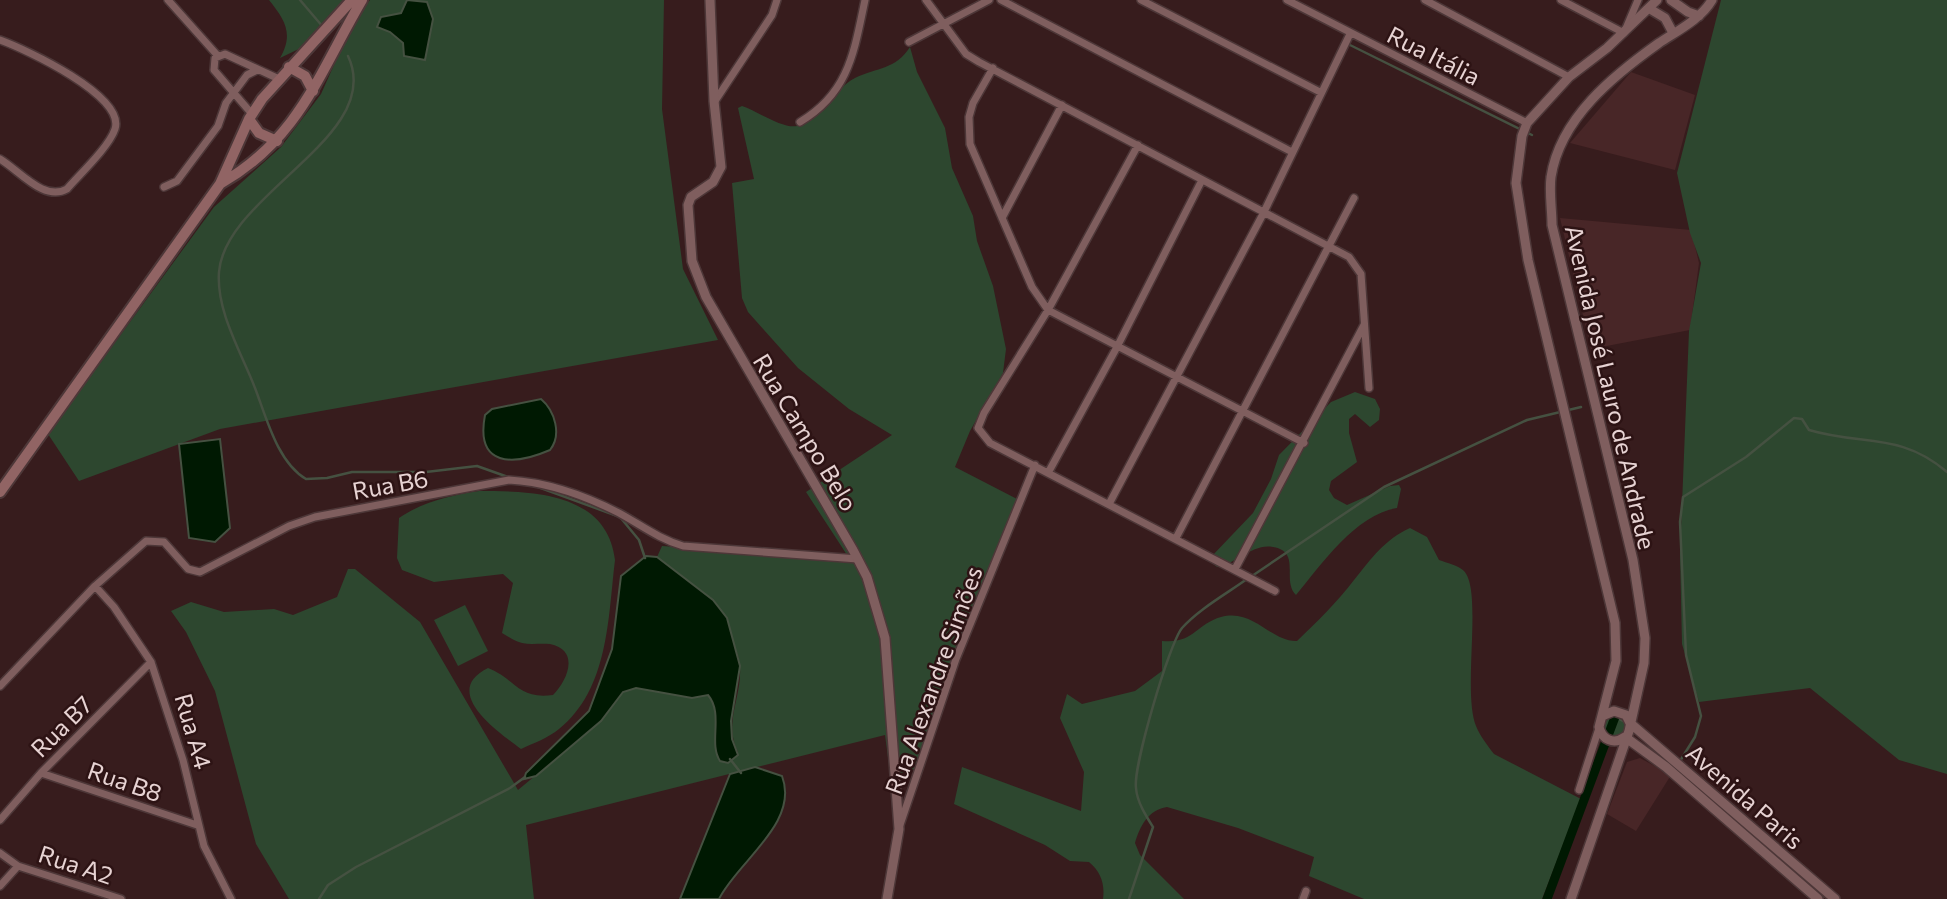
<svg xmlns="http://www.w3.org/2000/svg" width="1947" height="899" font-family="Commissioner,sans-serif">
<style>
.built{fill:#482627}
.green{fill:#2d472f}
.water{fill:#001902;stroke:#455141;stroke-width:2}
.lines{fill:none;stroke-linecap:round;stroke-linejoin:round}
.stream{stroke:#455141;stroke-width:2.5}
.canal{stroke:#001902;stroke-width:9}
.minor-casing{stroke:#4d3738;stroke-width:10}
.tertiary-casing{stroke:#4d3738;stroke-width:12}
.secondary-casing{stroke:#4d3738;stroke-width:14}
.minor{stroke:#7f5e5e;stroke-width:7}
.tertiary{stroke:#7f5e5e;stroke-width:9}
.secondary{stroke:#916464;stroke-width:10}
.labels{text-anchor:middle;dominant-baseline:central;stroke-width:5;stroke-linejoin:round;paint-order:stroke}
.street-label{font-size:24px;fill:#e7d3d3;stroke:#2d1314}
</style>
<rect width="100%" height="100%" fill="#371c1d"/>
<path class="built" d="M1631 72 1695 95 1675 170 1570 143Z
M1560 218 1691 230 1699 263 1690 330 1591 349Z
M1640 758 1671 775 1636 831 1607 814 1627 762Z"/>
<path class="green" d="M269 0H346L303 47 280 58C294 34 285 20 269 0Z
M370 0H664L662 109 683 269 718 340 220 429 79 481 48 434 214 207 281 147 321 94 354 20Z
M1721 0H1947V774L1899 760 1810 688 1699 702 1682 644 1680 554 1689 331 1701 263 1690 233 1677 173Z
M910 47 917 72 945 128 952 168 973 216 977 241 993 286 1006 349 1003 373 970 431 955 467 1019 500 919 762 913 770 901 773 889 765 885 735 526 825 534 899H289L256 844 215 691 186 632 171 611 191 602 224 612 274 609 293 615 337 597 348 569H355L420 622 518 790 601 721 623 692 636 688 692 698 708 695C720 710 717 738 717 756L738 752C723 722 742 698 740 667 739 631 684 580 657 557L662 546 849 558 806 492 892 435 849 409 798 368 748 312 742 298 732 183 754 179 738 108 742 106C757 111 783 129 797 126 823 121 833 89 855 78 878 67 895 70 910 47Z
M1355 392 1375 399 1380 409 1379 420 1370 427 1355 414 1349 419V433L1357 462 1331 481 1329 490 1334 498 1347 505 1390 486 1399 485 1401 489 1397 508C1355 515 1322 564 1296 595 1281 580 1302 552 1273 547 1253 543 1236 564 1217 567L1212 563 1211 557 1253 513 1271 479 1279 455 1331 402Z
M479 491C532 491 607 492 615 560 608 617 609 689 559 729 548 738 534 743 521 749 500 733 439 692 488 668 516 679 518 700 553 695 568 680 580 650 550 644 540 643 531 645 522 643 514 641 509 637 502 633L513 583 503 574 434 582 402 570 397 558 399 518C422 502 452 495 479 491Z
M1410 528 1427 537 1439 560C1447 563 1458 565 1464 571 1483 591 1462 691 1476 726 1480 736 1488 746 1494 754L1581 799 1542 899H1364L1309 876 1314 857 1238 828 1167 807C1148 810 1140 826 1135 843L1140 855 1184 899H1103C1105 884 1101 872 1089 862L1070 861 1045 845 954 804 962 767 1081 811 1084 772 1060 718 1067 694 1082 704 1135 691 1162 671V641C1194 644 1196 624 1221 617 1254 608 1270 642 1297 641 1317 622 1337 602 1354 580 1372 558 1384 540 1410 528Z
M465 605 488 651 458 666 434 620Z
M1603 726a11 11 0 1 1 22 0a11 11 0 1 1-22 0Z"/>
<path class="water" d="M407 0 427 2 433 19 425 60 404 56 403 43 390 32 377 27 381 17 401 13Z
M541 399C555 411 562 435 550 450 513 466 475 467 485 415L492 409Z
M220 439 230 528 215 542 189 538 179 444Z
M646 556 657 557 713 600 727 618 740 666 731 721 732 739 738 755 728 763 720 761C708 743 724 714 708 695L692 698 636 688 623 692 601 721 536 776 524 779 526 773 589 711 612 649 621 576Z
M755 767 782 776C800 823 737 862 719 899H680L730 774Z"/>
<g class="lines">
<path class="stream" d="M300 0 323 27
M1350 45 1532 135
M348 56C386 136 225 194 219 272 216 311 241 352 255 388 266 416 277 462 306 479L327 478 352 472H426L477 466 508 477
M538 487 620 517 639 540 645 558
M1252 576 1384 487 1527 420 1581 407
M1615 717 1627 723
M730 759 741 773
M1680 761 1695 737 1701 716 1686 655 1680 522 1683 497 1746 457 1794 418 1802 419 1809 430C1863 446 1900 432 1947 472
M319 899 328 885 356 867 510 788 525 777
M1129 899 1153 827C1146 816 1137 802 1136 788 1133 767 1169 644 1182 628 1199 609 1226 594 1247 579"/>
<path class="canal" d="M1547 899 1615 717"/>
<defs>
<path id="minor" d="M168 0 218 56
M926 0 966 54 979 62 1349 257 1361 274 1369 388
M1001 0 1292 152
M1141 0 1320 92
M1287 0 1527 123
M1425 0 1569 77
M1561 0 1624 33 1638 0
M0 40C25 49 126 96 115 129 109 147 80 174 67 189 44 202 20 171 0 159
M909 42 989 0
M993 68 973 103 969 117 970 144 1032 287 1048 310 1304 443
M715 101 772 15 777 0
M252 114 214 70 215 58 225 54 279 79
M800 122C849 93 854 52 865 0
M1138 145 1048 310 984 413 978 428 990 443 1275 591
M164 187 177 181 218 126 226 103 247 75 255 71
M1002 218 1062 105
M1048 473 1117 347 1202 180
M1109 504 1263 214 1350 34
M1176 538 1354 198
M1235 569 1364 325
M95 586 114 607 151 662 183 760 204 846 231 899
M0 686 95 586 146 541 164 542 188 569 200 572 289 526 315 517 509 480C546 482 586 496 619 513 641 525 659 539 683 546L858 559
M41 773 197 825
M1579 790 1599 728
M0 820 41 773 151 662
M900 825 956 659 1035 465
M0 853 18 866 121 899
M0 886 18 866
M1303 899 1306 891"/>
<path id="tertiary" d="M710 0 714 101 721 167 713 182 691 197 688 205 692 261 706 297 853 550 867 577 885 638 899 829 887 899
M1671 0 1688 12 1699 16
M1650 9 1665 18 1673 33
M1602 716 1614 711 1626 715 1630 723 1835 899
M1625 737C1614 745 1602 740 1599 727L1616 661 1615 623 1528 260 1516 183 1522 136 1527 123 1569 77 1607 48 1657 0
M1625 737 1666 767 1818 899
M1571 899 1629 731 1644 663 1645 638 1633 560 1552 225C1552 210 1549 192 1551 177 1560 118 1614 75 1659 43 1677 31 1701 19 1712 0"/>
<path id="secondary" d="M289 67 305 76 313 91
M249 119 259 133 277 141
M220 184C299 139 319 73 362 0
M0 492 220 184 249 119 262 99 352 0"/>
</defs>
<use href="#minor" class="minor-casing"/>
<use href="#tertiary" class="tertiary-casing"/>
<use href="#secondary" class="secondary-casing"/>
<use href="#minor" class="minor"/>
<use href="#tertiary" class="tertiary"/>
<use href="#secondary" class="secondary"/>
</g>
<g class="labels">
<g class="street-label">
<text transform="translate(1434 55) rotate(27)">Rua Itália</text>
<text transform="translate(1611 387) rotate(77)">Avenida José Lauro de Andrade</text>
<text transform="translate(806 432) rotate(59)">Rua Campo Belo</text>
<text transform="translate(390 484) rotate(-10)">Rua B6</text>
<text transform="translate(933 680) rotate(-70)">Rua Alexandre Simões</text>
<text transform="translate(61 726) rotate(-45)">Rua B7</text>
<text transform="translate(194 731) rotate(74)">Rua A4</text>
<text transform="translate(125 781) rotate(19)">Rua B8</text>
<text transform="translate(1745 796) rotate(41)">Avenida Paris</text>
<text transform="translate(76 864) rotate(18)">Rua A2</text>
</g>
</g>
</svg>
